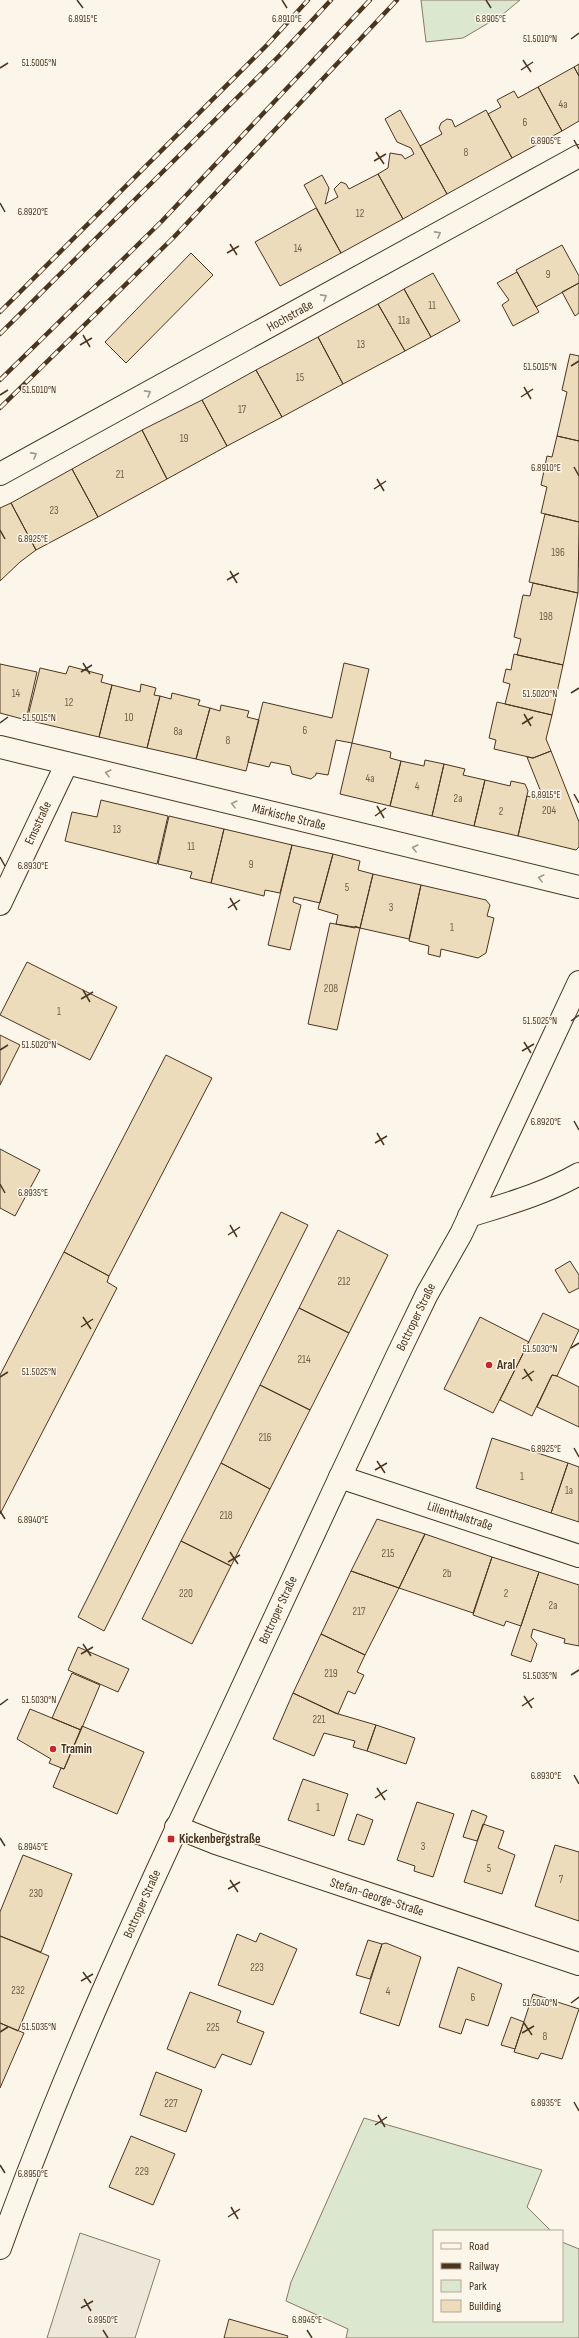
<svg xmlns="http://www.w3.org/2000/svg" width="579" height="2338" font-family="'Sofia Sans Condensed',sans-serif">
<style>
.green{fill:#dce7d0;stroke:#887966}
.parking{fill:#ede7d9;stroke:#887966}
.building{fill:#ecdcbc;stroke:#4a3520}
.lines{fill:none;stroke-linecap:round;stroke-linejoin:round}
.minor-casing{stroke:#4a3520;stroke-width:24}
.secondary-casing{stroke:#4a3520;stroke-width:24}
.minor{stroke:#fbf6e9;stroke-width:22}
.secondary{stroke:#fbf6e9;stroke-width:22}
.rail-casing{stroke:#4a3520;stroke-width:4.5}
.rail{stroke:#fbf6e9;stroke-width:3;stroke-dasharray:9;stroke-linecap:butt}
.oneway{stroke:#a29684}
.ticks{fill:none;stroke:#4a3520;stroke-width:1.5}
.poi-dot{fill:#c62828;stroke:#fbf6e9;stroke-width:1.5}
.labels{text-anchor:middle;dominant-baseline:central;stroke-width:3;stroke-linejoin:round;paint-order:stroke}
.number-label{font-size:11px;fill:#725f47}
.street-label{font-size:13px;fill:#4a3520;stroke:#fbf6e9}
.poi-label{font-size:13px;font-weight:bold;fill:#4a3520;stroke:#fbf6e9;text-anchor:start}
.ticks-label{font-size:10px;text-anchor:middle;fill:#4a3520;stroke:#fbf6e9;stroke-width:3;stroke-linejoin:round;paint-order:stroke}
</style>
<rect width="100%" height="100%" fill="#fbf6e9"/>
<path class="green" d="M421 0H520L502 15 463 38 426 42Z
M364 2118 542 2170 527 2207 551 2231H434V2321H562V2242L579 2249V2338H346L348 2329 286 2301 291 2282Z"/>
<path class="parking" d="M80 2233 160 2260 135 2338H47Z"/>
<path class="building" d="M579 64V76L574 67Z
M574 67 579 76V121L562 131 538 87Z
M538 87 562 131 512 158 488 114 501 107 497 100 514 91 518 98Z
M400 110 447 194 403 219 378 174 388 168 390 153 402 155 405 159 414 154 411 148 397 142 385 119Z
M486 110 512 158 447 194 420 146 442 134 439 128 441 123 447 119 452 120 455 127Z
M378 174 403 219 341 253 304 185 322 175 329 188 325 204 338 197 334 189 341 182 346 184 349 189Z
M316 208 341 253 280 286 255 242Z
M562 245 579 276V283L536 307 516 270Z
M191 253 213 275 126 363 105 342Z
M517 272 539 312 513 326 502 305 509 300 497 283Z
M433 273 460 321 431 337 404 289Z
M579 283V313L575 316 562 292Z
M404 289 431 337 405 351 378 304Z
M378 304 405 351 343 384 318 337Z
M318 337 343 384 282 417 256 370Z
M570 354 579 356V441L557 436 567 392 562 390Z
M256 370 282 417 227 446 202 400Z
M202 400 227 446 167 479 142 430Z
M142 430 167 479 98 517 72 469Z
M557 436 579 441V522L541 513 547 487 541 485 547 456 552 457Z
M72 469 98 517 36 550 11 503Z
M11 503 36 550 20 562 0 581V508Z
M545 514 579 522 578 593 529 582Z
M533 583 578 593 563 665 517 655 521 639 514 637 523 595 530 596Z
M514 654 563 665 552 715 505 704 510 684 503 682 506 669 511 670Z
M344 663 369 669 352 743 336 740 328 775 316 773V775L311 779 292 774 290 766 271 762 269 767 248 762 263 702 332 718Z
M0 664 37 672 26 720 0 713Z
M69 666 103 675 101 682 112 685 99 737 27 720 40 668 66 674Z
M141 684 156 688 154 695 160 696 147 748 99 737 112 685 140 692Z
M172 693 200 700 198 705 210 708 196 759 147 748 160 696 171 699Z
M497 702 552 715 546 739 551 751 533 758 494 749 496 740 489 738Z
M221 705 249 711 247 717 259 720 246 771 196 759 210 708 220 711Z
M352 743 391 752 390 758 401 761 390 806 340 794Z
M551 751 579 822V847L576 850 518 836 527 796 538 799 543 797 527 757 533 758Z
M425 760 444 764 432 816 390 806 401 761 424 766Z
M444 764 465 769 463 775 485 780 474 826 432 816Z
M485 780 510 786 511 781 525 784 528 791 518 836 474 826Z
M101 800 168 816 157 864 65 841 72 812 97 817Z
M169 816 224 829 211 883 190 878 192 872 158 864Z
M224 829 292 845 280 893 265 890 264 896 211 883Z
M292 845 333 854 320 903 294 897 293 902 301 905 290 950 268 945Z
M333 854 360 861 358 870 373 874 360 928 336 924 338 915 318 909Z
M373 874 421 885 409 939 360 928Z
M421 885 486 900 490 905 487 916 494 918 486 953 478 958 441 949 440 957 428 954 429 946 409 941Z
M330 923 355 928V926L360 928 337 1030 308 1024Z
M27 962 117 1007 90 1060 0 1015Z
M0 1035 20 1045 0 1085Z
M166 1055 212 1078 109 1276 64 1252Z
M0 1149 40 1170 15 1216 0 1208Z
M281 1212 308 1225 104 1631 78 1617Z
M338 1230 388 1255 349 1333 299 1308Z
M64 1252 109 1276 107 1282 117 1288 0 1514V1375Z
M570 1261 579 1275V1288L569 1293 555 1270Z
M299 1308 349 1333 310 1410 260 1385Z
M543 1313 579 1330 557 1376 552 1375 532 1416 500 1400Z
M480 1317 529 1342 493 1413 444 1389Z
M552 1375 557 1376 579 1387V1427L537 1407Z
M260 1385 310 1410 270 1489 221 1463Z
M492 1438 568 1463 551 1513 476 1488Z
M221 1463 270 1489 231 1566 181 1541Z
M568 1463 579 1467V1522L551 1513Z
M377 1519 425 1534 399 1588 351 1571Z
M425 1534 492 1557 473 1613 399 1588Z
M181 1541 231 1566 192 1644 142 1619Z
M492 1557 539 1572 521 1626 506 1621 504 1626 473 1615Z
M351 1571 399 1588 365 1655 321 1634Z
M539 1572 579 1585V1646L564 1643 565 1639 533 1629 531 1637 537 1644 531 1662 511 1655Z
M321 1634 365 1655 357 1672 364 1675 355 1694 348 1691 338 1714 293 1693Z
M78 1647 129 1669 118 1692 68 1670Z
M72 1673 100 1685 81 1730 52 1718Z
M293 1693 335 1713 376 1725 367 1751 353 1747 355 1741 324 1733 314 1756 273 1739Z
M30 1709 81 1730 64 1769 49 1763 51 1759 17 1739Z
M376 1725 415 1738 406 1764 367 1751Z
M82 1726 144 1752 117 1814 53 1787 61 1768 64 1769Z
M303 1779 348 1794 334 1836 288 1820Z
M417 1802 454 1814 433 1877 414 1871 415 1866 397 1860Z
M472 1810 487 1816 477 1841 463 1837Z
M357 1814 373 1820 364 1845 348 1840Z
M483 1824 504 1831 498 1848 515 1855 502 1894 464 1882Z
M555 1845 579 1852V1921L535 1906Z
M23 1855 72 1874 41 1952 0 1936V1912Z
M260 1933 297 1949 273 2005 218 1985 237 1934 256 1942Z
M0 1936 49 1956 18 2031 0 2023Z
M368 1940 382 1944 370 1979 356 1975Z
M386 1943 421 1957 399 2026 360 2013 382 1944Z
M458 1967 502 1984 488 2026 466 2019 461 2034 439 2027Z
M190 1992 241 2011 237 2022 264 2032 251 2065 222 2054 215 2068 167 2049Z
M533 1994 579 2009 562 2059 541 2053 538 2059 514 2052Z
M511 2017 524 2022 515 2049 501 2045Z
M0 2023 24 2033 0 2088Z
M156 2072 202 2090 186 2132 140 2115Z
M131 2136 175 2154 153 2205 109 2187Z
M229 2319 288 2336 287 2338H224Z"/>
<g class="lines">
<defs>
<path id="minor" d="M0 474 579 156
M0 747 579 887
M0 904 67 763
M469 1216C507 1204 544 1194 579 1174
M340 1477 579 1556
M176 1827 216 1843 579 1964"/>
<path id="secondary" d="M0 2248C62 2075 139 1908 217 1742 277 1612 337 1483 398 1354L427 1294 461 1234 579 982"/>
</defs>
<use href="#minor" class="minor-casing"/>
<use href="#secondary" class="secondary-casing"/>
<use href="#minor" class="minor"/>
<use href="#secondary" class="secondary"/>
<defs>
<path id="rail" d="M0 312 267 45 308 0
M0 334 279 56 331 0
M0 380 162 221 370 0
M0 408 174 237 397 0"/>
</defs>
<use href="#rail" class="rail-casing"/>
<use href="#rail" class="rail"/>
</g>
<defs><path id="oneway-chevron" d="M-2-3.5L2.5 0L-2 3.5" fill="none" stroke-width="1.6" stroke-linecap="round" stroke-linejoin="round"/></defs>
<g class="oneway">
<use href="#oneway-chevron" transform="translate(438 234) rotate(-29)"/>
<use href="#oneway-chevron" transform="translate(324 297) rotate(-29)"/>
<use href="#oneway-chevron" transform="translate(148 393) rotate(-29)"/>
<use href="#oneway-chevron" transform="translate(34 455) rotate(-29)"/>
<use href="#oneway-chevron" transform="translate(108 773) rotate(-166)"/>
<use href="#oneway-chevron" transform="translate(234 804) rotate(-166)"/>
<use href="#oneway-chevron" transform="translate(415 848) rotate(-166)"/>
<use href="#oneway-chevron" transform="translate(541 878) rotate(-166)"/>
</g>
<path class="ticks" d="M77 0 83 8M282 0 287 8M486 0 491 8M571 39 579 33M523 60 531 72M0 68 8 63M521 70 533 62M574 140 579 149M376 152 384 164M374 161 386 154M0 203 5 212M230 244 237 255M227 253 239 246M83 335 90 347M80 345 92 338M571 366 579 361M524 387 531 399M0 395 8 390M521 397 533 389M574 467 579 476M377 479 384 491M374 489 386 481M0 530 5 539M230 571 237 583M227 580 239 573M83 663 90 674M81 672 92 665M571 693 579 688M524 714 531 726M0 723 8 717M522 724 533 717M574 794 579 803M377 806 384 818M375 816 386 808M0 857 5 866M230 898 237 910M228 908 240 900M83 990 90 1002M81 999 93 992M571 1021 579 1015M524 1042 531 1053M0 1050 8 1045M522 1051 534 1044M574 1121 579 1130M377 1133 384 1145M375 1143 387 1136M0 1184 5 1193M230 1225 237 1237M228 1235 240 1227M83 1317 91 1329M81 1327 93 1319M571 1348 579 1343M524 1369 532 1381M0 1377 8 1372M522 1379 534 1371M574 1448 579 1457M377 1461 385 1473M375 1470 387 1463M0 1511 5 1519M230 1552 238 1564M228 1562 240 1555M83 1644 91 1656M81 1654 93 1647M571 1675 579 1670M524 1696 532 1708M0 1705 8 1699M522 1706 534 1698M574 1775 579 1784M377 1788 385 1800M375 1798 387 1790M0 1838 5 1846M230 1880 238 1892M228 1889 240 1882M83 1972 91 1983M81 1981 93 1974M571 2003 579 1997M524 2023 532 2035M0 2032 8 2027M522 2033 534 2026M574 2102 579 2111M378 2115 385 2127M375 2125 387 2117M0 2165 5 2173M231 2207 238 2219M228 2217 240 2209M84 2299 91 2311M81 2308 93 2301M103 2330 108 2338M307 2330 312 2338"/>
<g class="poi-dot">
<circle cx="489" cy="1365" r="4"/>
<circle cx="53" cy="1749" r="4"/>
<rect x="167" y="1835" width="8" height="8" rx="2"/>
</g>
<g class="labels">
<g class="number-label">
<text x="563" y="104">4a</text>
<text x="525" y="122">6</text>
<text x="466" y="152">8</text>
<text x="360" y="213">12</text>
<text x="298" y="248">14</text>
<text x="548" y="274">9</text>
<text x="432" y="305">11</text>
<text x="404" y="320">11a</text>
<text x="361" y="344">13</text>
<text x="300" y="377">15</text>
<text x="242" y="409">17</text>
<text x="184" y="438">19</text>
<text x="120" y="474">21</text>
<text x="54" y="510">23</text>
<text x="558" y="552">196</text>
<text x="546" y="616">198</text>
<text x="16" y="693">14</text>
<text x="69" y="702">12</text>
<text x="129" y="717">10</text>
<text x="305" y="730">6</text>
<text x="178" y="731">8a</text>
<text x="228" y="740">8</text>
<text x="370" y="778">4a</text>
<text x="417" y="786">4</text>
<text x="458" y="798">2a</text>
<text x="549" y="810">204</text>
<text x="501" y="811">2</text>
<text x="117" y="829">13</text>
<text x="191" y="846">11</text>
<text x="251" y="864">9</text>
<text x="347" y="887">5</text>
<text x="391" y="907">3</text>
<text x="452" y="927">1</text>
<text x="331" y="988">208</text>
<text x="59" y="1011">1</text>
<text x="344" y="1281">212</text>
<text x="304" y="1359">214</text>
<text x="265" y="1437">216</text>
<text x="522" y="1476">1</text>
<text x="569" y="1490">1a</text>
<text x="226" y="1515">218</text>
<text x="388" y="1553">215</text>
<text x="447" y="1573">2b</text>
<text x="186" y="1593">220</text>
<text x="506" y="1593">2</text>
<text x="553" y="1605">2a</text>
<text x="359" y="1611">217</text>
<text x="331" y="1673">219</text>
<text x="319" y="1719">221</text>
<text x="318" y="1807">1</text>
<text x="423" y="1846">3</text>
<text x="489" y="1868">5</text>
<text x="561" y="1879">7</text>
<text x="36" y="1893">230</text>
<text x="257" y="1967">223</text>
<text x="18" y="1990">232</text>
<text x="388" y="1991">4</text>
<text x="473" y="1997">6</text>
<text x="213" y="2027">225</text>
<text x="545" y="2036">8</text>
<text x="171" y="2103">227</text>
<text x="142" y="2171">229</text>
</g>
<g class="street-label">
<text transform="translate(290 316) rotate(-29)">Hochstraße</text>
<text transform="translate(289 817) rotate(14)">Märkische Straße</text>
<text transform="translate(38 823) rotate(-65)">Emsstraße</text>
<text transform="translate(416 1317) rotate(-64)">Bottroper Straße</text>
<text transform="translate(460 1516) rotate(18)">Lilienthalstraße</text>
<text transform="translate(278 1610) rotate(-65)">Bottroper Straße</text>
<text transform="translate(377 1897) rotate(18)">Stefan-George-Straße</text>
<text transform="translate(142 1904) rotate(-66)">Bottroper Straße</text>
</g>
<g class="poi-label">
<text x="497" y="1365">Aral</text>
<text x="61" y="1749">Tramin</text>
<text x="179" y="1839">Kickenbergstraße</text>
</g>
</g>
<g class="ticks-label">
<text x="83" y="22">6.8915°E</text>
<text x="287" y="22">6.8910°E</text>
<text x="491" y="22">6.8905°E</text>
<text x="540" y="42">51.5010°N</text>
<text x="39" y="66">51.5005°N</text>
<text x="546" y="144">6.8905°E</text>
<text x="33" y="215">6.8920°E</text>
<text x="540" y="370">51.5015°N</text>
<text x="39" y="393">51.5010°N</text>
<text x="546" y="471">6.8910°E</text>
<text x="33" y="542">6.8925°E</text>
<text x="540" y="697">51.5020°N</text>
<text x="39" y="721">51.5015°N</text>
<text x="546" y="798">6.8915°E</text>
<text x="33" y="869">6.8930°E</text>
<text x="540" y="1024">51.5025°N</text>
<text x="39" y="1048">51.5020°N</text>
<text x="546" y="1125">6.8920°E</text>
<text x="33" y="1196">6.8935°E</text>
<text x="540" y="1352">51.5030°N</text>
<text x="39" y="1375">51.5025°N</text>
<text x="546" y="1452">6.8925°E</text>
<text x="33" y="1523">6.8940°E</text>
<text x="540" y="1679">51.5035°N</text>
<text x="39" y="1703">51.5030°N</text>
<text x="546" y="1779">6.8930°E</text>
<text x="33" y="1850">6.8945°E</text>
<text x="540" y="2006">51.5040°N</text>
<text x="39" y="2030">51.5035°N</text>
<text x="546" y="2106">6.8935°E</text>
<text x="33" y="2177">6.8950°E</text>
<text x="103" y="2323">6.8950°E</text>
<text x="307" y="2323">6.8945°E</text>
</g>
<rect x="433" y="2230" width="130" height="92" fill="#fbf6e9" stroke="#b4a999"/>
<rect x="441" y="2243" width="20" height="6" fill="#fbf6e9" stroke="#b4a999"/>
<text x="469" y="2250" font-size="12" fill="#4a3520">Road</text>
<rect x="441" y="2263" width="20" height="6" fill="#4a3520" stroke="#b4a999"/>
<text x="469" y="2270" font-size="12" fill="#4a3520">Railway</text>
<rect x="441" y="2280" width="20" height="12" fill="#dce7d0" stroke="#b4a999"/>
<text x="469" y="2290" font-size="12" fill="#4a3520">Park</text>
<rect x="441" y="2300" width="20" height="12" fill="#ecdcbc" stroke="#b4a999"/>
<text x="469" y="2310" font-size="12" fill="#4a3520">Building</text>
</svg>
